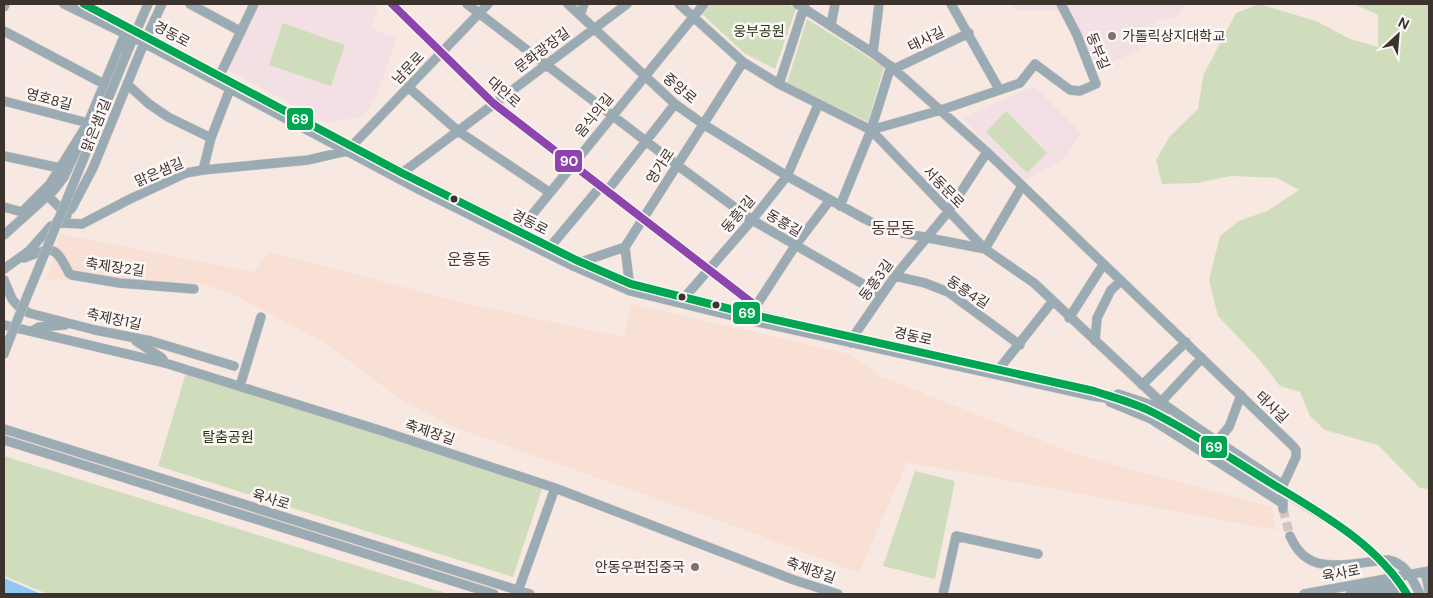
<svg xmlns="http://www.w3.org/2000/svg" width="1433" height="598" font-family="'DM Sans','Noto Sans KR',sans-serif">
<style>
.built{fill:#f9e0d5}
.education{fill:#f3e0e5}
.green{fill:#d0ddbd}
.water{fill:#8fc6f2}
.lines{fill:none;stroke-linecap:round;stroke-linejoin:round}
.minor-tunnel{stroke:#d2c4be;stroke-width:9;stroke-dasharray:9 4.5;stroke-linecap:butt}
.minor-casing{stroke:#d0c4c0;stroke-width:10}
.minor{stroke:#9aabb4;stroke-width:9}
.minor-bridge-casing{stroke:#d0c4c0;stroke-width:10;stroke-linecap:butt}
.minor-bridge{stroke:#9aabb4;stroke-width:9}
.bus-1-casing{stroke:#fcf7f5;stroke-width:11}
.bus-2-casing{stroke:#fcf7f5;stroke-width:11}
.bus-1{stroke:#00a651;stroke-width:8}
.bus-2{stroke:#8e44ad;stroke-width:8}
.poi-dot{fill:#7d726d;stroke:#fcf7f5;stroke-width:2}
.bus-dot{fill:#3c322e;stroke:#fcf7f5;stroke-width:2}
.labels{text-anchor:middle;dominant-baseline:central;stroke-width:5;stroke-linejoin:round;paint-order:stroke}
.park-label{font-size:14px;fill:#203513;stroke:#fcf7f5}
.street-label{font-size:14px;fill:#3c322e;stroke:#fcf7f5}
.poi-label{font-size:14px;fill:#3c322e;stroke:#fcf7f5;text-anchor:start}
.quarter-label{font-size:16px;fill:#4e3931;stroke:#fcf7f5}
.line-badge{stroke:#fcf7f5;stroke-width:2}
.badge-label{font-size:14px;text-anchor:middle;font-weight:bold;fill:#fff}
</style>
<rect width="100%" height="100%" fill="#f7e8e2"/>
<path class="built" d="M60 234 254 272 269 252 473 305 624 337 631 304 849 354 880 376 1078 455 1272 507 1276 530 907 462 859 573 742 529 454 427 400 399 324 342 228 292 199 283 46 280Z"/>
<path class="education" d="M258 4H373L378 9 371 29 397 38 377 94 364 116 327 123 228 70 255 6Z
M1012 4H1185L1178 17 1156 21 1145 47 1096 70 1061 11H1015Z
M1034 86 1081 133 1063 160 1024 181 962 118Z"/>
<path class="green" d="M711 4H788L796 9 775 69 744 53 702 14Z
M1259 4 1316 21 1350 39 1378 47V15L1354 4H1429V489L1420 488 1378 445 1325 430 1310 416 1300 392 1280 386 1258 358 1218 316 1209 280 1220 236 1239 221 1267 211 1299 190 1277 178 1231 176 1197 183 1162 184 1156 160 1170 136 1198 109 1203 76 1236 13Z
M807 19 884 67 868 122 787 83Z
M283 23 345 45 331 86 269 65Z
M1006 111 1047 153 1027 173 986 132Z
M186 373 543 486 513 577 158 466Z
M4 456 448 594H48L4 576Z
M915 471 955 481 935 579 883 566Z"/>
<path class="water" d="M4 578 41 594H4Z"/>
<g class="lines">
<path class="minor-tunnel" d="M1283 509 1290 536"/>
<defs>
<path id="minor" d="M64 4 144 43 420 190 573 266 630 291 753 321 1093 396 1125 401
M84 4 352 147 576 260 639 287 808 327
M190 4 240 31
M392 4 493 103 756 306
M467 4 677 165 752 220 882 295
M568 4 675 104 703 124 787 176 865 219 888 230 985 249 1022 186
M679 4 743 62 779 84 871 130 985 249 1034 283 1161 402 1196 427 1283 485
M797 4 873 53 894 69 987 152 1292 445 1296 450V457L1283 485V509
M951 4 999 89
M4 7 5 4
M580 15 584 4
M831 25 835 4
M4 31 104 84
M147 36 162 4
M873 53 879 4
M126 55 148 4
M894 69 969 33
M220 75 254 4
M127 84 149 104 168 117 211 138
M779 84 805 4
M408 87 458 131 549 192
M4 101 88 123
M871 130 941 110 1020 83 1035 64 1070 90 1080 91 1096 84 1077 35 1061 4
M349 149 488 4
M4 156 60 168
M203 170 211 138 230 89
M402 173 627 4
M607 191 675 104
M48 196 67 215
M840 206 871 130 891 66
M4 207 22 212 50 184 88 123 125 34
M57 221 72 208 93 168 144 43
M518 232 704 4
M4 235 54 190 64 177 77 149
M550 247 601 186
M24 258C53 247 54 244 69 273L72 275 119 283 194 289
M581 262 625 247
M4 269 29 251 51 226 62 223 82 224 130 199 186 173 203 170 308 160 347 151
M895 276 925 283 948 292 1020 345
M4 280 12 299 18 306 29 313 95 330 151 341 234 366
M630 289 625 247 743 62
M684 298 752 220 787 176 818 105
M755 311 756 306 795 246 830 200
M1069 318 1103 265
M4 325 165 363 379 430 555 488 794 580 838 594
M32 331 39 327 65 325
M136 341 162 358 165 363
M1095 341 1097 318 1111 290 1121 281
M851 343 853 337 895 276 948 212 987 152
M4 354 10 338
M998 375 999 369 1052 302
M1142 385 1186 342
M240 386 261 317
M1118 394 1167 410
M1110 402 1151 419 1282 503
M1161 402 1202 358
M4 429 530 594
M4 440 494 594
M1217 441 1229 427 1241 395
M1290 536C1294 545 1299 553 1307 558 1325 572 1366 561 1388 560 1406 563 1412 579 1420 594
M1426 576 1429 590
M1377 590 1392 589 1399 594
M517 594 555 488
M943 594 956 536 1038 554
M1304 594 1429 571
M1350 594 1370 590 1393 581"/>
</defs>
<use href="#minor" class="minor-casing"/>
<use href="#minor" class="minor"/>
<defs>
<path id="minor-bridge" d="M10 338 126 55
M1125 401 1167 420 1344 529C1369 547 1391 568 1407 594"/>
</defs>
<use href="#minor-bridge" class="minor-bridge-casing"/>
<use href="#minor-bridge" class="minor-bridge"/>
<defs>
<path id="bus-1" d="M84 4 402 173 576 260 631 284 754 315 1094 391C1112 397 1131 402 1148 410 1189 430 1227 456 1266 480 1318 512 1374 541 1407 594"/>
<path id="bus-2" d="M392 4 493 103 756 306"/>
</defs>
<use href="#bus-1" class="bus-1-casing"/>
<use href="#bus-2" class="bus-2-casing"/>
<use href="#bus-1" class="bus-1"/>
<use href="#bus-2" class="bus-2"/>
</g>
<g class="poi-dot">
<circle cx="1112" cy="36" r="5"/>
<circle cx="695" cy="567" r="5"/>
</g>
<g class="bus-dot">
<circle cx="454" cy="199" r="4.5"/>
<circle cx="682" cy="297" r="4.5"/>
<circle cx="716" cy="305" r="4.5"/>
</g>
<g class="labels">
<g class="park-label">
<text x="759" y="31">웅부공원</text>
<text x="228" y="437">탈춤공원</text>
</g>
<g class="street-label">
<text transform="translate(172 34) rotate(28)">경동로</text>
<text transform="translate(926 39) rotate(-26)">태사길</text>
<text transform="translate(542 50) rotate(-37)">문화광장길</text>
<text transform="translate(1098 51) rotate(68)">동부길</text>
<text transform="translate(408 68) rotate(-46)">남문로</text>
<text transform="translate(680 88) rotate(40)">중앙로</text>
<text transform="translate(504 92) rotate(41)">대안로</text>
<text transform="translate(49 99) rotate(15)">영호8길</text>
<text transform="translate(594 115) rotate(-51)">음식의길</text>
<text transform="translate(96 125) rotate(-68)">맑은샘1길</text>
<text transform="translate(660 166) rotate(-57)">영가로</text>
<text transform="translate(159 172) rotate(-23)">맑은샘길</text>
<text transform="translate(944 187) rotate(46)">서동문로</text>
<text transform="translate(738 214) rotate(-50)">동흥1길</text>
<text transform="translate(530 222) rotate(27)">경동로</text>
<text transform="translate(784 223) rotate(31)">동흥길</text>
<text transform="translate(115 267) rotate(8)">축제장2길</text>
<text transform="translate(876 280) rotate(-54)">동흥3길</text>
<text transform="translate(968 292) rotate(33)">동흥4길</text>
<text transform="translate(114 319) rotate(12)">축제장1길</text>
<text transform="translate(913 336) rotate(13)">경동로</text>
<text transform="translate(1272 407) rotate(44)">태사길</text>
<text transform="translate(430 432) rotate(18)">축제장길</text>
<text transform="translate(271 499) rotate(17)">육사로</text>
<text transform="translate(811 570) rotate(19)">축제장길</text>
<text transform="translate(1341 573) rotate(-11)">육사로</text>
</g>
<g class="poi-label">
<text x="1122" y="36">가톨릭상지대학교</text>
<text x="685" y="567" text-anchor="end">안동우편집중국</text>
</g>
<g class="quarter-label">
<text x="893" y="228">동문동</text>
<text x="469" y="259">운흥동</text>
</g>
</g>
<g class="line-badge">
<rect x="286" y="107" width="28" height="24" rx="5" fill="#00a651"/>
<rect x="554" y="149" width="29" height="24" rx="5" fill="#8e44ad"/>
<rect x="732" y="301" width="29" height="24" rx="5" fill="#00a651"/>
<rect x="1200" y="435" width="28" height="24" rx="5" fill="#00a651"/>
</g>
<g class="badge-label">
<text x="300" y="124">69</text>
<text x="569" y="166">90</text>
<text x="747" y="318">69</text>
<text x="1214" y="452">69</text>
</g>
<rect width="1433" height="598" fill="none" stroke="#3c322e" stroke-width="10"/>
<g transform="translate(1398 35) rotate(26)" stroke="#fcf7f5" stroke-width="4" paint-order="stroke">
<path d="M0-4L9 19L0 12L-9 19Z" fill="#3c322e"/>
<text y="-8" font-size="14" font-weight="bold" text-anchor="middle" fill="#3c322e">N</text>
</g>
</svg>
